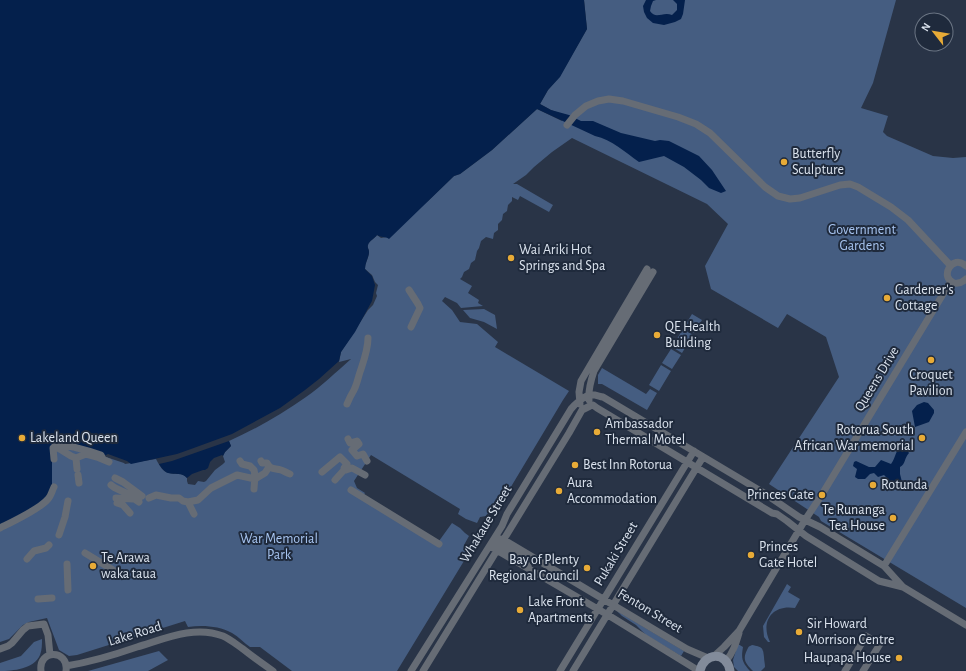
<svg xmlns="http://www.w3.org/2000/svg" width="966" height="671" font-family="'Alegreya Sans',sans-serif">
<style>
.green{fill:#455d81}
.water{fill:#04204c}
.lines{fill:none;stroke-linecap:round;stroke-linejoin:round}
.street{stroke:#666c75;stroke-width:7}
.secondary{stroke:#828b9a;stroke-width:9}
.poi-dot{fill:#e8ab37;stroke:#1f2a3c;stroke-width:1.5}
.labels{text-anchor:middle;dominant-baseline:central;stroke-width:4;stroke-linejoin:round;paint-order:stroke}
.poi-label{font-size:14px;fill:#dbe3ee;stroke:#1f2a3c;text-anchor:start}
.park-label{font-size:14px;fill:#a8c5f1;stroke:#1f2a3c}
.street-label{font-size:14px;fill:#dbe3ee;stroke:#1f2a3c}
</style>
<rect width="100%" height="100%" fill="#293447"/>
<path class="green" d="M584 0H896L873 83 861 108 888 116 883 132 887 136 933 156 953 158 966 157V608L821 521 819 517 769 484 839 377 826 337 787 314 778 328 711 289 705 266 728 224 707 204 572 138 552 152 534 167 526 175 513 184H517L553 205 549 212 520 196 518 200 512 197V201L508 205 507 211 503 214 502 220 498 224V230L494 233 493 239 486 237 481 241 479 248 477 251 475 260 471 263 469 269 464 272 462 277 460 279 472 286 468 293 479 300 478 303 483 306 461 308 457 303 445 297 442 301 452 310 460 322 477 324 498 342 495 347 569 391 563 400 494 515 487 514 486 516 480 517 477 523 466 519 458 514 460 509 371 455 354 481 357 488 365 493 363 496 439 541 452 523 460 528 465 533 469 536 464 545 467 556 397 671H292L260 647H250C244 643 239 637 232 633 219 626 203 625 188 627L185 621 77 655 69 656 59 650 47 618 29 622 23 625 9 639 0 642V527L52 488V446L103 456 124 463 125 464 156 459C159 465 163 472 169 473 176 475 183 472 187 478V481L188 484 195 485 198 481 204 482 206 481 215 470 223 464 225 462 223 456 225 452 231 446 229 441C256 429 282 414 306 397 322 386 336 372 351 359L339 362 341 352 368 310 373 305 377 296 376 293 378 285 375 282 372 275 365 269C365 262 369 258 369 252 369 249 367 248 368 245 368 242 375 238 377 235L381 238 387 237 429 200 454 176 460 174 492 150 537 109 562 121 559 113 551 110 540 104 548 90 560 76 587 29Z
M484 309 495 315 497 329 484 322 470 318 463 310Z
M692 314 702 320 694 333 684 327Z
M683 329 693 335 682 353 672 347Z
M671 349 681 355 672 369 662 363Z
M661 365 671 371 659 391 649 385Z
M602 368 646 394 650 389 657 393 647 410 602 384H598V375Z
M787 584 791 587 788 592 800 599 795 608C772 604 760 622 770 642H768L764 637 763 626Z
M617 611 684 651 681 656 646 635 636 625 622 616Z
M42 639C42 644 42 650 40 655 34 669 13 671 0 671V663L21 656 34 642Z
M738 644 743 647C741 659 742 662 750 671H738L734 667 733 660Z
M752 645C762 647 763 647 764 657 764 660 765 664 765 667L761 671H753C746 664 742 660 747 650 749 646 748 647 752 645Z
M159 651 168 660 148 671H88Z"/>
<path class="water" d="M0 0H584L587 29 560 77 548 90 540 104 551 110 569 115 581 121H593L621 133 655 141 660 140 669 141 699 156 712 170 726 191 721 193 709 188 701 180 684 167 664 156 639 162C625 152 612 140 595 136L537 109 492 150 460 174 454 176 389 239C385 236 382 238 377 235 375 238 369 241 368 245 367 248 369 249 369 252 369 257 365 263 365 269L372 276 375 285 372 301 355 332 341 352 339 361 319 379 305 390 280 408 232 434 191 449 177 454 131 464 127 461 108 454 104 456 57 443 52 457V488L45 501 0 527Z
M646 0H656L653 1 651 6 650 11C656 20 663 11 672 15L677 10V4L673 0H685L683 14 681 19 675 22 664 25 653 23 647 18 644 12 643 6Z
M924 402 928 403 934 410V413L929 422 915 427 912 411 917 405Z
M229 441 231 446 225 452 223 456 222 455 214 458 210 462 208 468 205 470H203L192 474 187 478C182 472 175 475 168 473 164 472 161 467 159 464L172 461Z
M899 448 907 450 909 453C904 458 906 464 900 467V474L902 482 900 488H893L887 478 884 475 878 477 874 473 870 474 865 479H858L855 477 857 469 853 466 854 462 856 461 869 467H875L881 460 891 464C895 459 895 453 899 448Z"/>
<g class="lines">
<path class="street" d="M567 125 575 115 586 106 598 101 609 99 623 101 678 117 696 124 710 133 765 187 778 196 790 199 800 198 840 185 850 184 858 187 891 207 908 220 950 265
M966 266C952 253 939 278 954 283 959 284 963 282 966 279
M409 290 418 304 420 308 411 327
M589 400C588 390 591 380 594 371L653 272
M347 404C349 399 351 395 354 390 357 384 358 378 360 372 364 360 368 350 368 338
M580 404 579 392 581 381 647 269
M590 406 593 405 597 408 772 513 777 514 787 521 806 536 879 581 903 587 966 625
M348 439 350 443 357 441 359 444 352 450 357 456 363 454 367 461
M55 446 71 456 76 458 86 454 97 457 109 462
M76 458 77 469
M54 459 53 448 57 444C73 446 86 450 101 455L103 459
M240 461 242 464 250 466 254 470 255 475 254 489
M261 461 262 463H267C270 470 275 468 281 470 284 471 287 473 290 474
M322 472 340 457 347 464 344 468V470
M78 475 79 483
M115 478 123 482 142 496
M335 480 344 470H346L352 468 365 475
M111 485C116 490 125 491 131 496 134 498 135 500 139 502
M351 490 439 544
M824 491 951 281
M116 498 133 499
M149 498 156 495 171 498H179L183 501 188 502 194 514
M188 502 198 500 211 488 237 475 255 479 265 473 269 467
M117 503 123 505 130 513
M0 528C12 522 40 509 48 499 51 496 52 491 54 487
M59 535 65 517 68 501
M500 539 504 540 687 649 708 658
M496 543 521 558 528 566
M493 548 608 615 699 671
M85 553 113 570
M27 559 34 551 46 548 49 545
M67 564 68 590
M884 566 966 432
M38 599 52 598
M0 649 8 646 12 643 23 630 28 626 44 624 48 635 50 655
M713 657 724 647 739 631 805 520 819 499
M726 661C733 653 736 643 739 633
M66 666C91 662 114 655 137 647 164 639 194 625 223 636 230 639 237 645 243 649 253 657 263 664 273 671
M41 671C38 649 69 649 66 671
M411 671 502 526 507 514 571 409C575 404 583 397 589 395 594 394 598 396 603 397L764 493 799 517 820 527 884 566 903 587
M423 671 569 433 582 410 590 406
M560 671 694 451
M573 671 703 457
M845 671 866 636 880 644 863 671"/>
<path class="secondary" d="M700 671C704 652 727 651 730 671"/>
</g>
<g class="poi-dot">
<circle cx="784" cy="162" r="4"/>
<circle cx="511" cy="258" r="4"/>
<circle cx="887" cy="298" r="4"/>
<circle cx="657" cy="335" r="4"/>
<circle cx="931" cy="360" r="4"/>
<circle cx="597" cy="432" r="4"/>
<circle cx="22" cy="438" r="4"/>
<circle cx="922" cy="438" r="4"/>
<circle cx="575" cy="465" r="4"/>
<circle cx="873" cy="485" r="4"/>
<circle cx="559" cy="491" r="4"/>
<circle cx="822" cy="495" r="4"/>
<circle cx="893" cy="518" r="4"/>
<circle cx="751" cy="555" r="4"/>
<circle cx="93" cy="566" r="4"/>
<circle cx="587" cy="568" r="4"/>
<circle cx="520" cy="610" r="4"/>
<circle cx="799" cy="632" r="4"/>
<circle cx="899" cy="658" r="4"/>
</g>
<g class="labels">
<g class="poi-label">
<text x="792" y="154">Butterfly<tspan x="792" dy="16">Sculpture</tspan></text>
<text x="519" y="250">Wai Ariki Hot<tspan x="519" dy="16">Springs and Spa</tspan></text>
<text x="895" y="290">Gardener's<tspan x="895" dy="16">Cottage</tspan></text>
<text x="665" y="327">QE Health<tspan x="665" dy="16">Building</tspan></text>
<text x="931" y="375" text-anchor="middle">Croquet<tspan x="931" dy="16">Pavilion</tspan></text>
<text x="605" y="424">Ambassador<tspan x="605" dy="16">Thermal Motel</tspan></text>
<text x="914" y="430" text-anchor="end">Rotorua South<tspan x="914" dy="16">African War memorial</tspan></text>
<text x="30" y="438">Lakeland Queen</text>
<text x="583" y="465">Best Inn Rotorua</text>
<text x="567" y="483">Aura<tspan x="567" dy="16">Accommodation</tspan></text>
<text x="881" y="485">Rotunda</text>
<text x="814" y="495" text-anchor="end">Princes Gate</text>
<text x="885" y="510" text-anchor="end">Te Runanga<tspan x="885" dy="16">Tea House</tspan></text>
<text x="759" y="547">Princes<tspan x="759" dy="16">Gate Hotel</tspan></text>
<text x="101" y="558">Te Arawa<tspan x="101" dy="16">waka taua</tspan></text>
<text x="579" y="560" text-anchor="end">Bay of Plenty<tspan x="579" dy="16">Regional Council</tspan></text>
<text x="528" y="602">Lake Front<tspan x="528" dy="16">Apartments</tspan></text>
<text x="807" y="624">Sir Howard<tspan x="807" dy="16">Morrison Centre</tspan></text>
<text x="891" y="658" text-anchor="end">Haupapa House</text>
</g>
<g class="park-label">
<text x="862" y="230">Government<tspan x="862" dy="16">Gardens</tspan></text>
<text x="279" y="539">War Memorial<tspan x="279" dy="16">Park</tspan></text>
</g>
<g class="street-label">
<text transform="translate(877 379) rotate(-59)">Queens Drive</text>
<text transform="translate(486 524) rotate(-59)">Whakaue Street</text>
<text transform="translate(616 554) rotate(-59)">Pukaki Street</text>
<text transform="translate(650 611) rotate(31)">Fenton Street</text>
<text transform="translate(135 634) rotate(-17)">Lake Road</text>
</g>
</g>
<g transform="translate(934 32) rotate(301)"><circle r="19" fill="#1f2a3c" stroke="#6a7483"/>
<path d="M0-3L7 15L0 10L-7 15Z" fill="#e8ab37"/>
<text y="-6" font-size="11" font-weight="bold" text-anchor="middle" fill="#dbe3ee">N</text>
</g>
</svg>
